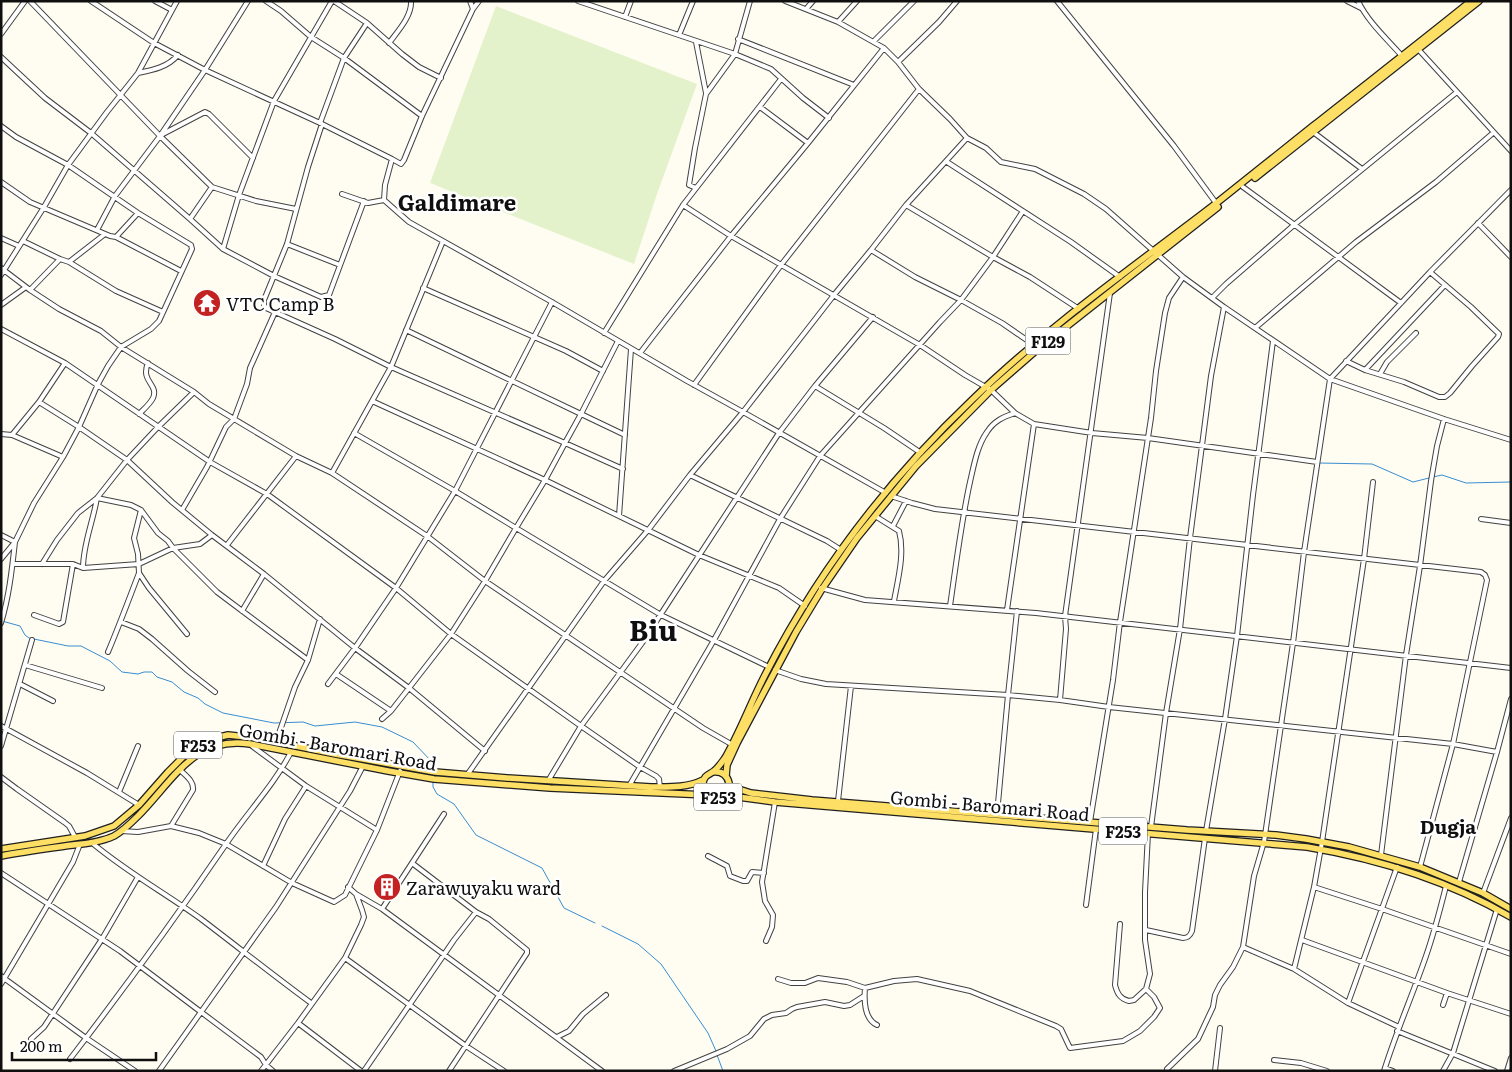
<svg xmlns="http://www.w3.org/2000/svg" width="1512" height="1072" font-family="Literata,serif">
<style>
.pitch{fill:#e3f2cb}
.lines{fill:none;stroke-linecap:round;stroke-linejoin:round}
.stream{stroke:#388dd2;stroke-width:1}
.minor-casing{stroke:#424242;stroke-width:6}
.primary-casing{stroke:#202020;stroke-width:8}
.minor{stroke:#fff;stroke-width:4}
.primary{stroke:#fcdf64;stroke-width:5.5}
.labels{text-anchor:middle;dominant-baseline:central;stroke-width:5;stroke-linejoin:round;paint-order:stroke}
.shield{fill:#fff;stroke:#575757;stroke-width:1}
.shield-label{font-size:16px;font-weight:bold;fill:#0f0f0f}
.poi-label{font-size:18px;fill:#0f0f0f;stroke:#fff;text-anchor:start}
.street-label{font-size:18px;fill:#0f0f0f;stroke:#fff}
.neighbourhood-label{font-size:19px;font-weight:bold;fill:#0f0f0f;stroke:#fff}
.district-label{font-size:22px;font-weight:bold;fill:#0f0f0f;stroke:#fff}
.town-label{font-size:28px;font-weight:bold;fill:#0f0f0f;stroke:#fff}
</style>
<rect width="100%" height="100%" fill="#fffdf1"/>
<path class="pitch" d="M496 6 697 84 657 194 634 264 430 183Z"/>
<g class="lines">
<path class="stream" d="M1319 463 1372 464 1413 482 1429 478
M1433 477 1442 475 1466 483 1511 482
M2 621 20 626 25 635 29 638 68 646H81L110 661 122 672 138 674 144 672H152L157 677 172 682 184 692 198 698 205 704 223 713 274 723 303 722 315 726 355 722 382 727 413 742 432 762 434 768
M433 782V787L437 794 454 804 476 835 542 868 564 908 595 923
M602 926 638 944 661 964 708 1033 716 1051
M717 1055 723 1071"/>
<defs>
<path id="minor" d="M30 1 160 136 212 187 256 201 296 209
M91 1 154 43 205 70 320 123 392 159 385 185 384 200 409 222 552 302 687 381 743 412 834 295 871 250 906 205 967 138
M155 1 172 10
M266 1 281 11 311 37 344 58 422 116
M334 1 367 23 402 54 419 67 441 78
M470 1 473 9
M578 1 735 54 771 69 803 98 829 118
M785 1 838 22 884 48 898 62 919 89 950 119 967 138 986 148 1001 162 1035 169 1084 194 1106 209 1183 277 1224 307 1330 379 1304 552 1293 643 1264 842 1254 876 1243 947 1233 967 1220 985 1215 995 1213 1007 1198 1039 1167 1069
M1057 1 1174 146 1216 203
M1347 1 1361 8
M1358 1C1368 22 1387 39 1402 56
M806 9 813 1
M625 17 631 1
M838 22 857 1
M1 34 25 1
M679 35 693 1
M738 39 854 85
M874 41 914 1
M696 42 706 93
M389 43C398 31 412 16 411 1
M1418 49 1511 151
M1 57 45 98 91 133 190 219 223 249 274 276 321 297 329 295 364 201
M898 62 939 22 957 1
M138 73C153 70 168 67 178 55
M760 107 808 143
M320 123 344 58 367 23
M322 124 308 167 287 244 264 300V305L266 308 335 339 391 367 565 443 581 414 625 435
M1 126 16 137 68 165 138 213 191 245 192 249 159 321 151 329 121 347 108 366 98 384 79 427 63 457 34 503 15 542 1 559
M1313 132 1362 169
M161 135 205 112 209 114 253 158
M392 159 401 164 404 160 422 116 473 9 479 1
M947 162 1071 242 1120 277
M1 182 30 202 110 236 116 237 181 271
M1243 187 1401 303
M696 188 689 185 695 148 706 94 735 54 750 1
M1511 190 1430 272 1330 379 1444 419 1511 440
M342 194 368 203 384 200
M683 205 731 236 920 345 965 375 991 390 1015 413 1034 424 1092 433 1148 438 1317 462
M906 205 993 257 1030 277 1079 309
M190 219 212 187
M1478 223 1511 257
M97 230 115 196 160 136 205 70 248 1
M116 237 138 213
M1 238 19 246
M23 241 60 259 69 262 116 291 163 312
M287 244 340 265
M223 249 239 195 274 101 332 1
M871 250 915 277 961 300 1002 323 1034 345
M69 262 105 234
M1 268 30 290 59 309 101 331 121 347 194 392 209 404 296 456 332 473 427 536 485 581 516 528 661 615 769 667
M1 275 44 207 68 165 107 112 138 73 177 1
M423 288 566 351 603 371
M30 290 60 259
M1212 298 1226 284 1294 225 1457 92
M1 305 26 287
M1255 328 1356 242 1436 182 1493 133
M1 329 65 363 210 462 267 494 396 588 451 634 485 581 703 728 731 744
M406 330 581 414 618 341
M604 333 683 205 781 79
M640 353 731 236 808 143 884 48
M1346 361 1365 370 1404 382 1439 397H1445L1450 393 1472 366 1498 337 1499 334 1471 307 1430 272
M1365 370 1445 285
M1380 374 1387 362 1416 333
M694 385 781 265 919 89
M815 386 884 428 921 453
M372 401 545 480 565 443 623 469
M39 402 79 427 127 460 172 502 212 535 264 574 355 648 409 688 391 711 382 719
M139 414C144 409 150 404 153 398 159 384 140 382 148 363
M354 433 455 491 516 528 545 480 699 555 779 588 805 606
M1 434 12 435 63 457
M12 435 39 402 65 363
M332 473 391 367 443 241
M690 475 827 541 841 550
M891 496 912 503 935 509 1481 572 1485 575 1487 580 1453 744 1420 867
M97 498 131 505 141 510 158 533 168 541 173 548 217 592 308 660
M141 510 134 538 138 554 139 573 149 588 187 634
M182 510 207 467 226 427 234 419 247 384 250 368 275 312
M619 516 631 349
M875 516 899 531C905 553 898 579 894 601
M1481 519 1511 523
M893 526 906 501
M1 535 15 542
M227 545 296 456
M13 564H73L63 622 59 624 34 615
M42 564 57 540 78 513 97 498 127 460 158 427 194 392
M73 564 83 568 139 564 173 548 200 544 212 535
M83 568C83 544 93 522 97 498
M821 588 865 600 1036 613 1511 668
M950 606C956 565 961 523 970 482 974 465 977 446 987 432 994 421 1003 417 1015 413
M1007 610 1034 424
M242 611 264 574
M1017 611 1008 695 1060 700 1066 629 1065 616 1110 293
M121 622 139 629 152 639 188 671 215 692
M1 623C9 597 12 569 15 542
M108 652C119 626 129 599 139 573
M25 665 102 688
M775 670 801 679 826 684 1008 695 997 814
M336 674 391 711
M20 684 53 701
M328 684 355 648 396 588 455 491 552 302
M1060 700 1109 707 1453 744 1497 752
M1 726 87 773 139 805
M276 742 295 687 308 660 320 619
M1 746 32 640
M252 746 306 786 377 830
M485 751 409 688 451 634 581 726 640 767 656 776 659 779 660 787
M467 775 604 581 649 529 690 475 743 412 886 493
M1 777 17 789 64 822 69 826 75 837
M548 781 581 726 642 643 779 433 815 386 873 317
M629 786 714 640 780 519 820 456 940 322 961 300 993 257 1023 211
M119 792 138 746
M838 801 851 686
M1090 822 1113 680 1120 622 1151 418 1156 371 1165 313 1169 298 1183 277
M171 826 193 790C194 781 186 776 180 770
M1151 827 1166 713 1180 629 1190 538 1211 376 1224 307
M121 831 138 832 171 826 199 833 226 844 292 883 334 902 345 895 377 830 400 771
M1206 831 1225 719 1237 636 1253 495 1273 341
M91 842C125 871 165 893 201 919 238 947 274 976 311 1003
M1381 855 1406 655 1420 566 1431 481 1437 446 1444 419
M708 856 727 866 730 876 743 881H747L752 872 764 873
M412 863 476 912 489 919 527 950V953L449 1071
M263 866 285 819 306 786
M1 873 120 951 201 1012 159 1071
M1459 882 1497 752 1511 699
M1314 887 1382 909 1511 954
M1483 893 1511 818
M356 894 382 909 602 1071
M1086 905 1096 829
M382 909 444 814
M1146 930 1183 938C1188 938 1190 936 1192 931L1205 838
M1302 940 1447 993
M766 941 772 927 773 915 765 901 762 882 775 802
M1243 947 1294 969 1348 1003 1399 1027
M345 958 466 1046 504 1071
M1294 969 1314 887 1322 842 1364 559 1373 482
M1 976 86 1038 135 1071
M778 979 791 983H805L818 978 847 982 865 988 894 981 917 979 970 991 1056 1026 1061 1029 1070 1048 1123 1041 1140 1031 1154 1017 1160 1008 1154 997 1146 989 1134 1000 1129 1001C1120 999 1117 993 1115 985L1120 924
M1 984 73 862 80 844
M865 988C864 1000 864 1019 877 1025
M1146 989 1150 974 1145 940V892L1148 833
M1348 1003 1397 867
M1443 1005 1447 993 1511 1014
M298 1023 361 1071
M1397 1031 1495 1071
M557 1037 569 1031 583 1014 606 995
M31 1039 44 1027 102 939 138 877
M70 1059C124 989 176 917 226 844 247 813 274 785 291 752
M1274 1060 1301 1063 1327 1071
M1385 1068 1393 1071
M261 1071 298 1023 345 958 361 925 364 917 362 910 356 894 348 887
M273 1071 266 1065 261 1057 201 1012 276 907 350 791 363 766
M364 1071 454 940 476 912
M674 1071 727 1049 750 1036 764 1019 772 1015 786 1013 792 1009 797 1007 825 1002 844 1006 850 1005 864 996
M1215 1071 1220 1028
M1384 1071C1396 1032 1413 994 1426 956 1434 933 1440 910 1446 886
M1443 1071 1453 1053 1497 909
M1507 1071 1511 1058"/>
<path id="primary" d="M1255 178 1479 1
M713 772C722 771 727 775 729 783L726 792C717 800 701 798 703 783 704 775 709 775 714 771 718 768 722 762 725 758 740 732 751 702 765 675 817 573 889 479 972 400 1046 328 1132 268 1214 205 1247 179 1280 152 1313 126 1366 84 1419 43 1471 1
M726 776 727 765 737 743 796 632 822 589 857 538 916 466 991 390 1038 349 1218 207
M729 786 751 793 812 800 1187 830 1276 835 1306 839 1349 847 1420 867 1483 893 1511 909
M723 795 775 802 1307 847C1379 859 1447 880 1511 917
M1 849 85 836 114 826 139 805 168 772 187 753 198 745 208 740 228 735 257 738 335 754 435 772 507 778 651 787C669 787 687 788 703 780
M1 856C22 852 44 849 65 846 81 844 99 843 114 836 123 831 131 823 138 816 172 782 194 735 250 744L388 771 434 779 550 788 707 795"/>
</defs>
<use href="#minor" class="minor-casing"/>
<use href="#primary" class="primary-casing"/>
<use href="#minor" class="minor"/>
<use href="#primary" class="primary"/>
</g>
<defs>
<symbol id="temple-disc" viewBox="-11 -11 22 22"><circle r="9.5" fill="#c42222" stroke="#fff"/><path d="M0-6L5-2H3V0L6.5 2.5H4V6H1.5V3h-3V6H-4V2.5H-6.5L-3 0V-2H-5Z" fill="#fff"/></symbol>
<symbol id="building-disc" viewBox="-11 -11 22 22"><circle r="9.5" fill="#c42222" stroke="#fff"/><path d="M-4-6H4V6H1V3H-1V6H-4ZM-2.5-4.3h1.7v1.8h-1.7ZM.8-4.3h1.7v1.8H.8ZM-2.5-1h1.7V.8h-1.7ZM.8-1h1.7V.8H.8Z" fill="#fff"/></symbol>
</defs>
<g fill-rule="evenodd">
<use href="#temple-disc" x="191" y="287" width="32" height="32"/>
<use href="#building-disc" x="371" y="871" width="32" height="32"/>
</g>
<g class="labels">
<g class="shield">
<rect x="1025.5" y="327.5" width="45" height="27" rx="4"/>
<rect x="174" y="731.5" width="48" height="27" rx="4"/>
<rect x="694" y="783.5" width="48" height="27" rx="4"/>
<rect x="1099" y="817.5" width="48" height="27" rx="4"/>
</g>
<g class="shield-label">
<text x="1048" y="341">F129</text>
<text x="198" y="745">F253</text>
<text x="718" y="797">F253</text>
<text x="1123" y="831">F253</text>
</g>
<g class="poi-label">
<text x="226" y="303">VTC Camp B</text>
<text x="406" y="887">Zarawuyaku ward</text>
</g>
<g class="street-label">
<text transform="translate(338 746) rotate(10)">Gombi - Baromari Road</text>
<text transform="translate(990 805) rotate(5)">Gombi - Baromari Road</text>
</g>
<g class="neighbourhood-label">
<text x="1448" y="826">Dugja</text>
</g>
<g class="district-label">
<text x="457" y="201">Galdimare</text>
</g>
<g class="town-label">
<text x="653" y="629">Biu</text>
</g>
</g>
<rect width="1512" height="1072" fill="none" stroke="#0f0f0f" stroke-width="5"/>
<path d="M12 1052v8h144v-8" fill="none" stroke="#0f0f0f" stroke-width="2.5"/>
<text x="20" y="1052" font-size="15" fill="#0f0f0f" stroke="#ffffff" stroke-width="4" paint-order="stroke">200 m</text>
</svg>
